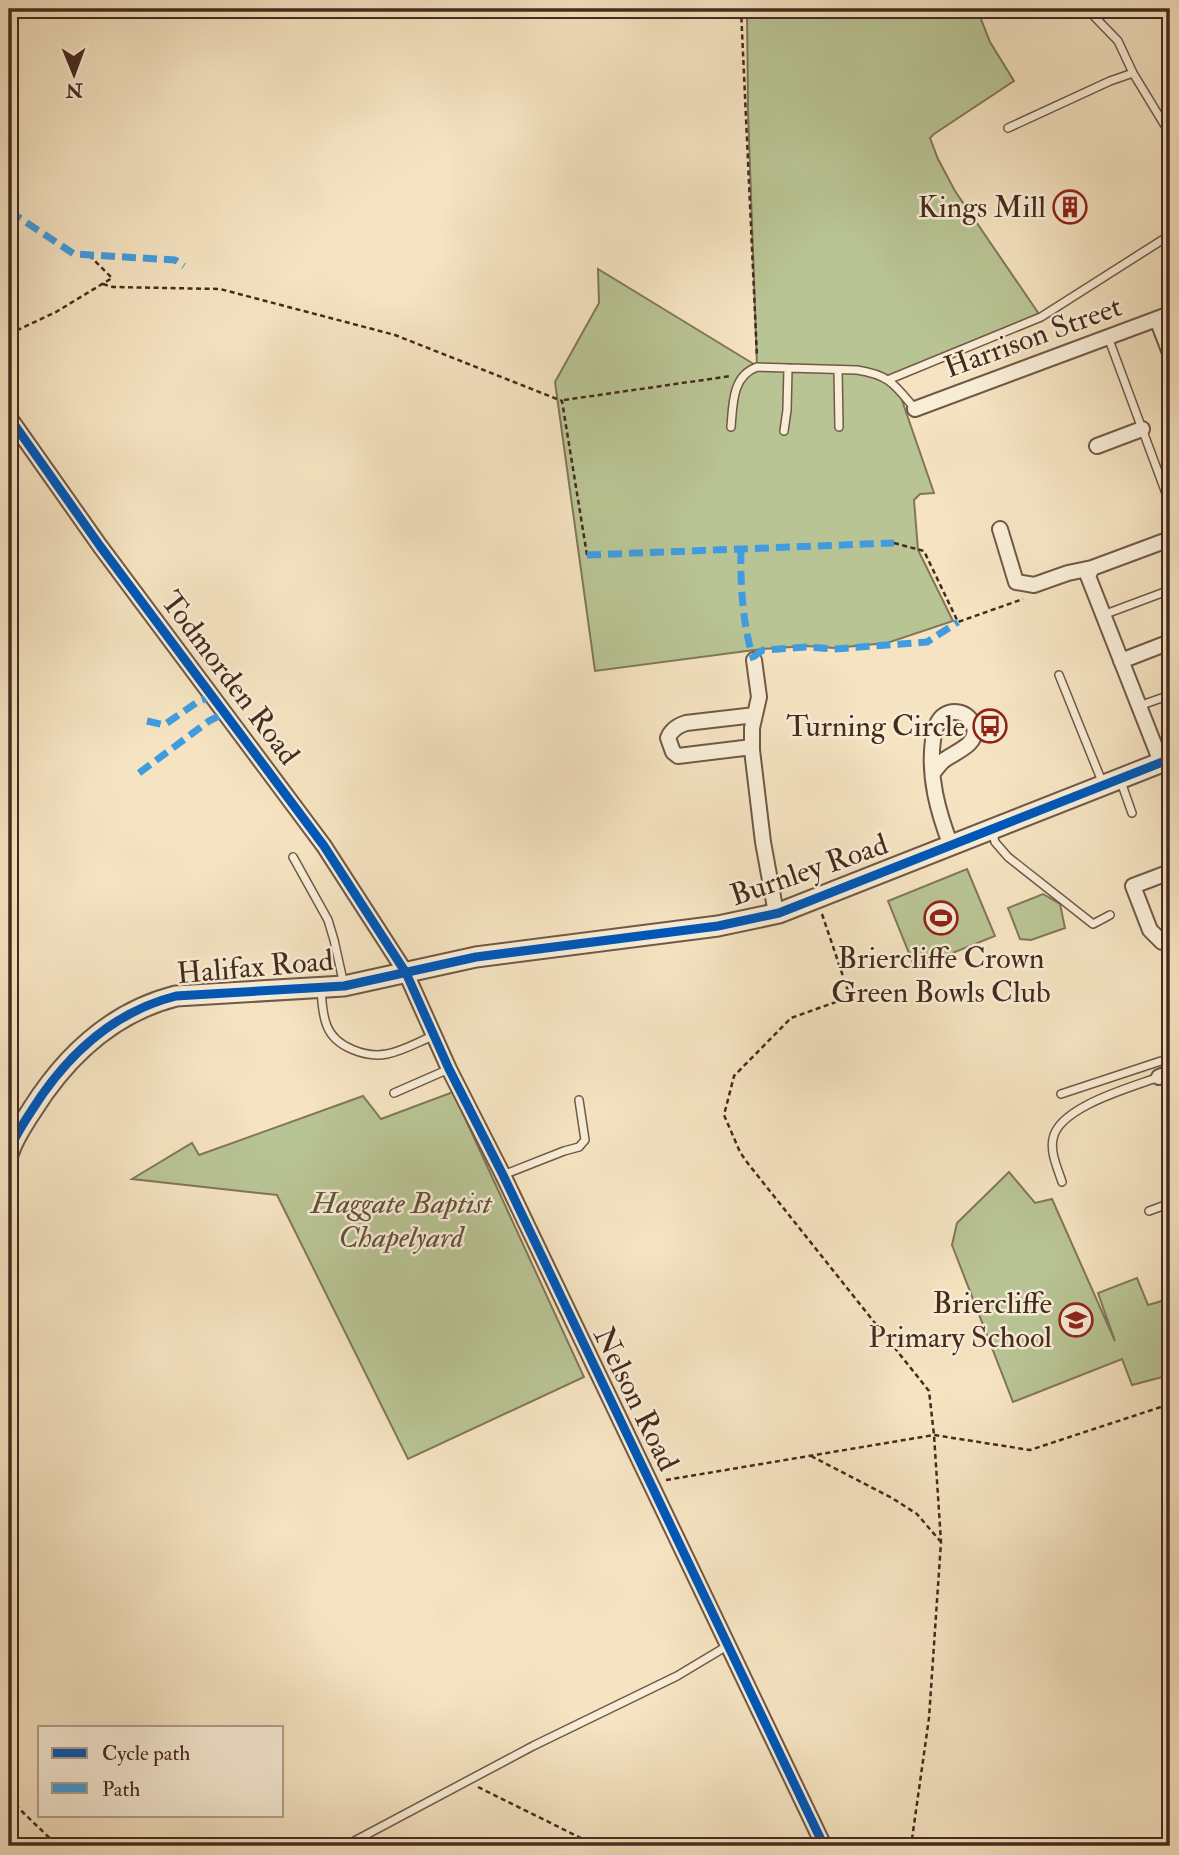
<svg xmlns="http://www.w3.org/2000/svg" width="1179" height="1855" font-family="'IM FELL Double Pica',serif">
<style>
.green{fill:#b9c494;stroke:#807758;stroke-width:2}
.lines{fill:none;stroke-linecap:round;stroke-linejoin:round}
.service-casing{stroke:#725846;stroke-width:10}
.minor-casing{stroke:#725846;stroke-width:18}
.tertiary-casing{stroke:#725846;stroke-width:23}
.path{stroke:#462a1d;stroke-width:2.5;stroke-dasharray:5 3.5;stroke-linecap:butt}
.service{stroke:#f8edd7;stroke-width:7}
.minor{stroke:#f8edd7;stroke-width:14}
.tertiary{stroke:#f8edd7;stroke-width:19}
.quiet{stroke:#409cdf;stroke-width:7;stroke-dasharray:14 7;stroke-linecap:butt}
.cycleway-casing{stroke:#f8edd7;stroke-width:13}
.cycleway{stroke:#0057b8;stroke-width:9}
.labels{text-anchor:middle;dominant-baseline:central;stroke-width:5;stroke-linejoin:round;paint-order:stroke}
.poi-label{font-size:30px;fill:#462a1d;stroke:#f8edd7;text-anchor:end}
.street-label{font-size:30px;fill:#462a1d;stroke:#f8edd7}
.park-label{font-size:30px;font-style:italic;fill:#63503b;stroke:#f8edd7}
</style>
<rect width="100%" height="100%" fill="#f5e3c1"/>
<filter id="stains"><feTurbulence type="fractalNoise" baseFrequency=".00286" numOctaves="4"/><feColorMatrix values="0 0 0 0 .2 0 0 0 0 .09 0 0 0 0 .02 0 0 0 .5 -.17"/></filter>
<radialGradient id="worn" r=".72"><stop offset=".6" stop-color="#630" stop-opacity="0"/><stop offset="1" stop-color="#630" stop-opacity=".3"/></radialGradient>
<path class="green" d="M747 9H977L990 42 1014 81 934 134 930 138 938 159 955 191 1039 314 895 380 934 493 920 494 914 500 918 550 953 621 887 643 834 648 807 646 762 649 595 671 555 382 599 303 598 269 757 366 748 110Z
M967 869 995 936 915 968 888 901Z
M1043 894 1060 904 1065 928 1031 940 1020 939 1008 908Z
M453 1092 584 1377 408 1459 277 1195 132 1179 192 1143 199 1155 363 1096 381 1119Z
M1009 1172 1035 1203 1052 1199 1115 1341 1098 1293 1137 1278 1148 1305 1165 1300 1170 1313V1375L1132 1385 1122 1359 1013 1402 952 1245 957 1223Z"/>
<g class="lines">
<defs>
<path id="service" d="M1087 9 1118 41 1133 73 1170 134
M1008 128 1110 81 1133 73
M1108 337 1170 504
M838 370 839 427
M890 379 1041 317 1170 235
M731 427C733 404 732 376 757 367L857 370C890 375 895 385 915 409
M784 431 787 410 788 368
M1103 615 1170 590
M1059 675 1103 784
M1139 706 1170 695
M1120 779 1132 813
M992 830 995 842 1008 857 1093 924 1110 915
M293 857 328 920 334 940 344 985
M321 989C322 1001 322 1014 327 1026 335 1047 366 1058 387 1054 403 1051 418 1042 433 1036
M394 1093 449 1069
M1061 1094 1164 1060 1170 1062
M503 1175 564 1151 579 1147 585 1140 579 1100
M1062 1182C1058 1169 1050 1153 1053 1139 1058 1107 1132 1087 1159 1077
M1149 1211 1168 1204 1170 1192
M345 1846 533 1746 677 1676 727 1646"/>
<path id="minor" d="M1157 319 1170 353
M915 409 1170 314
M9 417 100 546 324 846 406 973 449 1069 503 1175 824 1846
M1097 446 1142 429
M1000 529 1016 582 1034 585 1068 573 1092 568
M754 660 759 697 752 728V750L763 842 776 913
M1121 661 1170 642
M752 747 678 756 673 752 668 738C671 730 677 726 686 723L755 715
M1161 762 1088 576 1092 568 1170 539
M933 773C936 769 940 764 943 761 954 752 979 745 974 727 970 711 950 707 940 719 936 724 934 733 933 740 928 777 938 812 951 846
M1162 942 1150 930 1133 886 1170 872
M1159 1077 1170 1073"/>
<path id="tertiary" d="M9 1152C14 1137 23 1124 32 1110 66 1056 113 1012 176 996L344 986 476 957 718 926 779 913 1170 759"/>
</defs>
<use href="#service" class="service-casing"/>
<use href="#minor" class="minor-casing"/>
<use href="#tertiary" class="tertiary-casing"/>
<path class="path" d="M741 9 757 357
M103 284 113 287 220 289 395 335 562 401 587 555
M9 334 56 312 112 278 90 256
M564 400 731 376
M894 543 924 551 958 622 1023 599
M822 914 850 997 791 1018 734 1076 724 1115 740 1152 746 1161 929 1391 934 1435 941 1542 929 1718 911 1846
M811 1456 892 1498 917 1514 941 1542
M666 1480 934 1435 1030 1450 1170 1404
M478 1787 597 1846
M9 1799 58 1846"/>
<use href="#service" class="service"/>
<use href="#minor" class="minor"/>
<use href="#tertiary" class="tertiary"/>
<path class="quiet" d="M9 211 74 254 175 260 184 266
M741 550C740 583 743 629 754 660
M587 555 894 543
M753 657 763 650 806 647 834 649 927 642 958 622
M147 721 164 725 199 701 212 696
M139 773 209 721 225 713"/>
<defs>
<path id="cycleway" d="M9 417 100 546 324 846 406 973 449 1069 503 1175 824 1846
M9 1152C14 1137 23 1124 32 1110 66 1056 113 1012 176 996L344 986 476 957 718 926 779 913 1170 759"/>
</defs>
<use href="#cycleway" class="cycleway-casing"/>
<use href="#cycleway" class="cycleway"/>
</g>
<defs>
<symbol id="building-ring" viewBox="-11 -11 22 22"><circle r="9.5" fill="#f8edd7" stroke="#8f2418" stroke-width="1.5"/><path d="M-4-6H4V6H1V3H-1V6H-4ZM-2.5-4.3h1.7v1.8h-1.7ZM.8-4.3h1.7v1.8H.8ZM-2.5-1h1.7V.8h-1.7ZM.8-1h1.7V.8H.8Z" fill="#8f2418"/></symbol>
<symbol id="bus-ring" viewBox="-11 -11 22 22"><circle r="9.5" fill="#f8edd7" stroke="#8f2418" stroke-width="1.5"/><path d="M-5-6H5V4H4V6H2V4H-2V6H-4V4H-5ZM-3.5-4V0h7V-4ZM-3.5 1.2v1.5H-2V1.2ZM2 1.2v1.5H3.5V1.2Z" fill="#8f2418"/></symbol>
<symbol id="stadium-ring" viewBox="-11 -11 22 22"><circle r="9.5" fill="#f8edd7" stroke="#8f2418" stroke-width="1.5"/><path d="M0-5a6.5 5 0 1 0 0 10a6.5 5 0 1 0 0-10ZM-3.5-1.8h7v3.6h-7Z" fill="#8f2418"/></symbol>
<symbol id="school-ring" viewBox="-11 -11 22 22"><circle r="9.5" fill="#f8edd7" stroke="#8f2418" stroke-width="1.5"/><path d="M0-5L7-2L0 1L-7-2ZM-4 1L0 2.5L4 1V4Q0 6-4 4Z" fill="#8f2418"/></symbol>
</defs>
<g fill-rule="evenodd">
<use href="#building-ring" x="1051" y="188" width="38" height="38"/>
<use href="#bus-ring" x="971" y="707" width="38" height="38"/>
<use href="#stadium-ring" x="922" y="899" width="38" height="38"/>
<use href="#school-ring" x="1057" y="1301" width="38" height="38"/>
</g>
<g class="labels">
<g class="poi-label">
<text x="1046" y="207">Kings Mill</text>
<text x="965" y="726">Turning Circle</text>
<text x="941" y="958" text-anchor="middle">Briercliffe Crown<tspan x="941" dy="34">Green Bowls Club</tspan></text>
<text x="1052" y="1303">Briercliffe<tspan x="1052" dy="34">Primary School</tspan></text>
</g>
<g class="street-label">
<text transform="translate(1033 337) rotate(-20)">Harrison Street</text>
<text transform="translate(230 678) rotate(53)">Todmorden Road</text>
<text transform="translate(809 870) rotate(-19)">Burnley Road</text>
<text transform="translate(255 967) rotate(-5)">Halifax Road</text>
<text transform="translate(636 1399) rotate(64)">Nelson Road</text>
</g>
<g class="park-label">
<text x="401" y="1203">Haggate Baptist<tspan x="401" dy="34">Chapelyard</tspan></text>
</g>
</g>
<rect width="1179" height="1855" fill="none" stroke="#f5e3c1" stroke-width="35"/>
<rect x="10" y="10" width="1158" height="1834" fill="none" stroke="#462a1d" stroke-width="3.5"/>
<rect x="18" y="18" width="1144" height="1820" fill="none" stroke="#462a1d" stroke-width="2"/>
<rect x="38" y="1726" width="245" height="91" fill="#f8edd7" stroke="#b19f8d" stroke-width="2"/>
<rect x="52" y="1748" width="35" height="10" fill="#0057b8" stroke="#b19f8d" stroke-width="2"/>
<text x="102" y="1760" font-size="21" fill="#462a1d">Cycle path</text>
<rect x="52" y="1783" width="35" height="10" fill="#409cdf" stroke="#b19f8d" stroke-width="2"/>
<text x="102" y="1796" font-size="21" fill="#462a1d">Path</text>
<g transform="translate(74 74) rotate(179)" stroke="#f8edd7" stroke-width="5" paint-order="stroke">
<path d="M0-5L12 26L0 18L-12 26Z" fill="#462a1d"/>
<text y="-10" font-size="19" font-weight="bold" text-anchor="middle" fill="#462a1d">N</text>
</g>
<rect width="100%" height="100%" filter="url(#stains)"/>
<rect width="100%" height="100%" fill="url(#worn)"/>
</svg>
